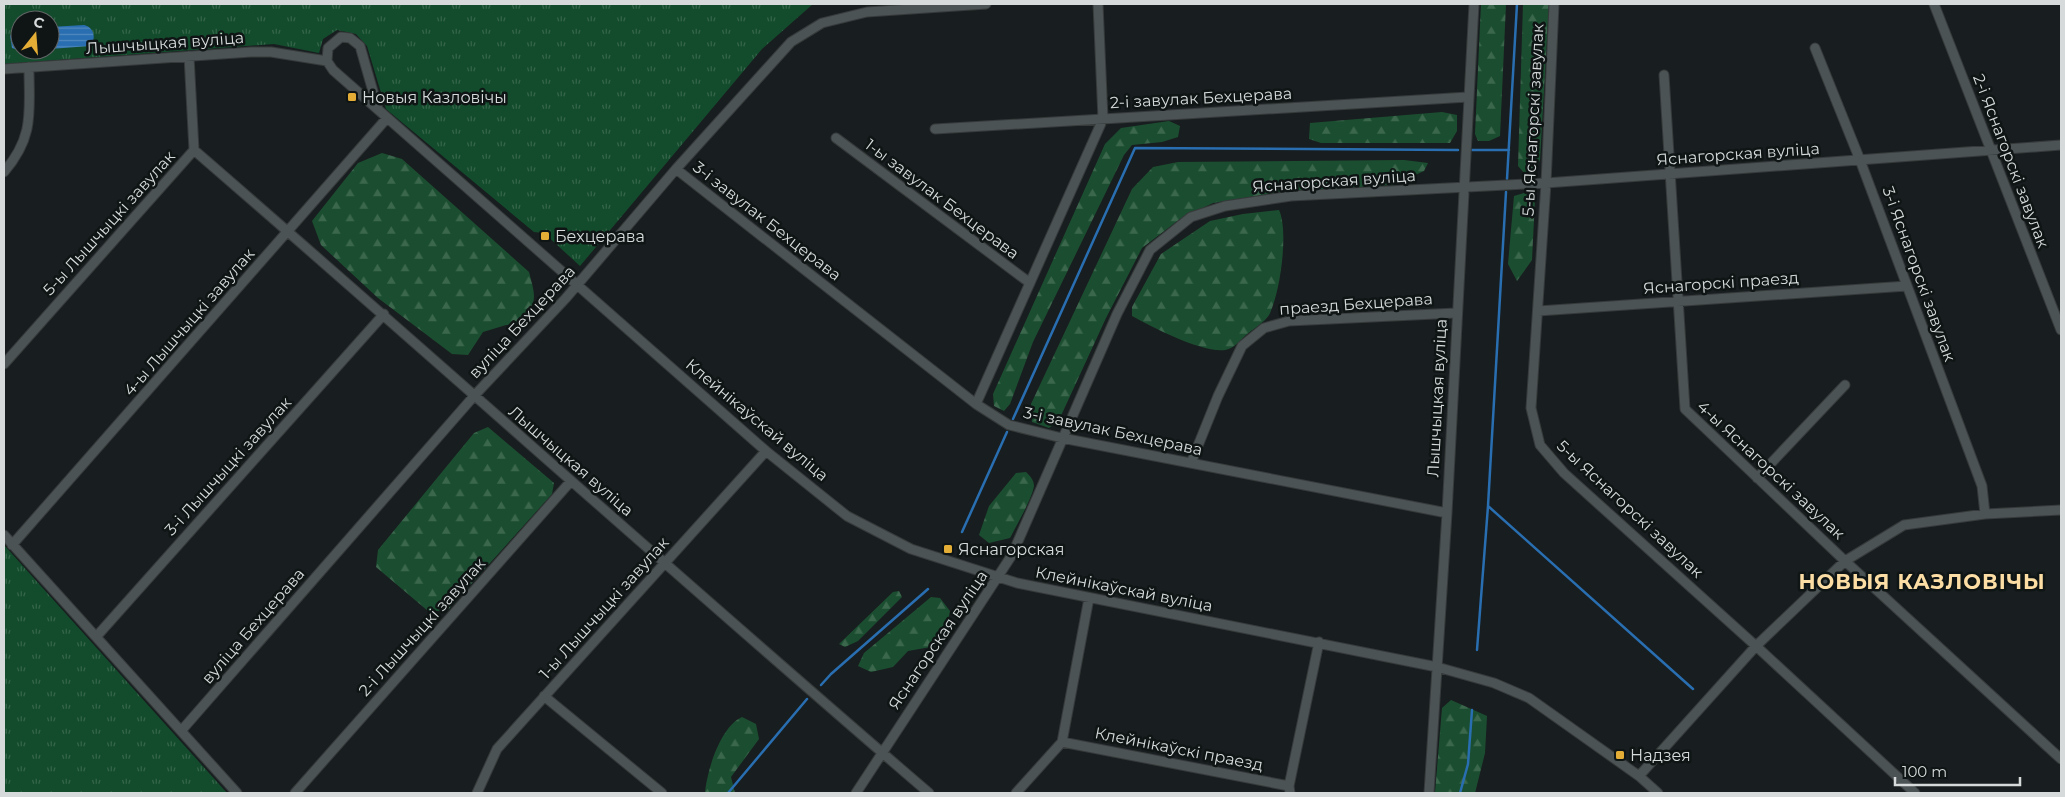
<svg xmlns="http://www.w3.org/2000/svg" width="2065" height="797" font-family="Montserrat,sans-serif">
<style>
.grass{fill:url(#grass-tufts);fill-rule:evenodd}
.forest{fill:url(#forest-firs)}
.water{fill:url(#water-rules)}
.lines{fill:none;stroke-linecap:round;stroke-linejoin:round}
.stream{stroke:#296eb1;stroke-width:2.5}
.street-casing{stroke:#363a3b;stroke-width:11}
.street{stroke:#4c5354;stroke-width:9}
.poi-dot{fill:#e4ad35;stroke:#0f1515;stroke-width:2}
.labels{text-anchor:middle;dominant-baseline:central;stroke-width:5;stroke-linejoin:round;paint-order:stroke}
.street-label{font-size:16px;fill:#d6dada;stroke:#0f1515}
.poi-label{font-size:16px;fill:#d6dada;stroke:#0f1515;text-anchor:start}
.district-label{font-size:21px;font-weight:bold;letter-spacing:1px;fill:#fcdea5;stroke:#0f1515}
</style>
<defs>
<pattern id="grass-tufts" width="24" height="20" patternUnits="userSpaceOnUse" patternTransform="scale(1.25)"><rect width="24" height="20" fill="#134c2c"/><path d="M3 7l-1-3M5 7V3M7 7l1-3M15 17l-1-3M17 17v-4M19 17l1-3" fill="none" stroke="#35654a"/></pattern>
<pattern id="forest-firs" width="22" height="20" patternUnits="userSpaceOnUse" patternTransform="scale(1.25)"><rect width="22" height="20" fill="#1b4e30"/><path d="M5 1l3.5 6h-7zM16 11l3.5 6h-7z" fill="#3b674d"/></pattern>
<pattern id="water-rules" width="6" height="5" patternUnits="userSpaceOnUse" patternTransform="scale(1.25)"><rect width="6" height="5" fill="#296eb1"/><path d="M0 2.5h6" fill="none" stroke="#5189be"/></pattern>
</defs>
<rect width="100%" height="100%" fill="#181e1f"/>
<path class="grass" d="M4 4H813L762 49 580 266 544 233 534 232 386 109 367 46 356 34 337 30 323 39 319 53 274 44 4 64ZM20 20H50V50H20Z
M4 545 227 793H4Z"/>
<path class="forest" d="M1481 4H1506L1500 136 1489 141H1478L1475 134Z
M1523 4H1549L1540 160 1533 173 1525 174 1518 166Z
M1442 112 1457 115V131L1450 143H1321L1309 139 1310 123Z
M1169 121 1180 126 1178 137 1162 142 1132 145 1124 155 1033 342 1010 404 1004 411 994 406 993 394 1105 144 1121 128Z
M382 153 402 159 529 272C536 299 538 301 519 324L506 325 483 332 468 355 452 354 378 298 321 245 312 221 358 163Z
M1404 160 1428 163 1424 171 1393 185 1281 192 1213 203 1180 219 1142 248 1106 318 1059 420 1049 428 1032 422 1031 404 1132 189 1153 167 1178 162Z
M1524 193 1535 199 1532 260 1517 281 1508 264 1514 196Z
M1279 210C1289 231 1280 294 1269 315 1265 322 1253 329 1246 335 1241 340 1233 349 1225 350 1202 353 1152 327 1132 316V307L1161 254 1210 221 1243 214Z
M488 427 554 483 552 494 447 611H428L376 567 378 550 474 433Z
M1026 472C1030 476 1034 480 1034 486 1032 499 1016 526 1010 538L989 543 979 535 989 506 1016 473Z
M899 591 902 597 858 641 845 647 839 644 893 592Z
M931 597 940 598 950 611 944 639 936 646 908 651 893 667 871 672 858 666 864 653Z
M1451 700 1487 716 1485 753 1475 793H1435L1442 708Z
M742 717 756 724 759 739 731 777 735 793H705C707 771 720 727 742 717Z"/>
<path class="water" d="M84 25C94 27 97 39 90 46L50 49V27Z
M20 30V50H36L20 51 12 48 10 36 14 31Z"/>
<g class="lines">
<path class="stream" d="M1472 150H1509
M1507 179 1517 4
M1506 192 1488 506 1693 689
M1013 419 1135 148 1458 150
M962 532 1007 432
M1477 650 1488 506
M821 685 831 674 928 589
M728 793 807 699
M1460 793 1468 764 1472 710"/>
<defs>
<path id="street" d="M1554 4 1546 183 1531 408 1540 445 1564 473 1756 646 1915 793
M1934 4 2061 330
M1815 48 1860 160 1982 486 1985 514
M4 69 251 52H271L327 61
M1664 75 1685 409 1845 561 2061 759
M378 109 360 46 350 38 341 37 328 48 327 61 333 70 766 451 847 516 911 549 1017 583 1437 667 1494 683 1529 698 1639 776 1658 793
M935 129 1468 97
M836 138 1030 283
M194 150C440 363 682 581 929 793
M676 169 976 404 1009 425 1062 438 1447 513
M4 172C35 136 29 111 29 67
M1538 311 1907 286
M4 364 194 150 189 56
M976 404 1103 119 1098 4
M1191 463 1218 396 1242 346 1264 328 1289 321 1456 313
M1757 478 1845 385
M4 535 237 793
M12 545 387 118
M96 637 384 314
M544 696 662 793
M181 731 474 396 566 298 676 169 791 42 822 23 867 12 986 4
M1062 742 1289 786
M1639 776 1756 646 1845 561 1904 525 1985 514 2061 510
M295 793 571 481
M477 793 497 749 766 451
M856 793 1012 555 1117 314 1150 250 1191 217 1225 206 1291 196 1546 183 2061 145
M1016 793 1062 742 1089 598
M1290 793 1289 786 1319 642
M1429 793 1447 513 1474 4"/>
</defs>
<use href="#street" class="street-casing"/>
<use href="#street" class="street"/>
</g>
<g class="poi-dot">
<rect x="347" y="92" width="10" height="10" rx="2.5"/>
<rect x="540" y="231" width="10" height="10" rx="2.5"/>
<rect x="943" y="544" width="10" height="10" rx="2.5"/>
<rect x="1615" y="750" width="10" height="10" rx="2.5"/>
</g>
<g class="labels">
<g class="street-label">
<text transform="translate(165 43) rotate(-4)">Лышчыцкая вуліца</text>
<text transform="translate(1201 98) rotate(-3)">2-і завулак Бехцерава</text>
<text transform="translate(1533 120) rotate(-87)">5-ы Яснагорскі завулак</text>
<text transform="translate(1738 154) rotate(-4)">Яснагорская вуліца</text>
<text transform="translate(2011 161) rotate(69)">2-і Яснагорскі завулак</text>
<text transform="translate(1334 181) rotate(-4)">Яснагорская вуліца</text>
<text transform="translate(942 199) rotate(37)">1-ы завулак Бехцерава</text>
<text transform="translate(767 221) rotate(38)">3-і завулак Бехцерава</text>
<text transform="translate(109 223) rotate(-48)">5-ы Лышчыцкі завулак</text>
<text transform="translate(1919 274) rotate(70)">3-і Яснагорскі завулак</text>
<text transform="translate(1721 283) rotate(-4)">Яснагорскі праезд</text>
<text transform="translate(1356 304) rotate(-4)">праезд Бехцерава</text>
<text transform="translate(189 322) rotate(-49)">4-ы Лышчыцкі завулак</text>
<text transform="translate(522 322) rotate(-47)">вуліца Бехцерава</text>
<text transform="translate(1437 398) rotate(-87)">Лышчыцкая вуліца</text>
<text transform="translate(757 420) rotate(40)">Клейнікаўскай вуліца</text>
<text transform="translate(1113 431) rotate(12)">3-і завулак Бехцерава</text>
<text transform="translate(571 461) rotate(41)">Лышчыцкая вуліца</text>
<text transform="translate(228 466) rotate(-48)">3-і Лышчыцкі завулак</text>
<text transform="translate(1771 470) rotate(43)">4-ы Яснагорскі завулак</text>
<text transform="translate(1630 509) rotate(43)">5-ы Яснагорскі завулак</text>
<text transform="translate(1124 589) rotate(11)">Клейнікаўскай вуліца</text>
<text transform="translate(604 608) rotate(-48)">1-ы Лышчыцкі завулак</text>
<text transform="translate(253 626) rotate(-49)">вуліца Бехцерава</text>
<text transform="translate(422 627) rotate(-48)">2-і Лышчыцкі завулак</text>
<text transform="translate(938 640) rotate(-56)">Яснагорская вуліца</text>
<text transform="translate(1179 749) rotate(11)">Клейнікаўскі праезд</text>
</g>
<g class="poi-label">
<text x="362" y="97">Новыя Казловічы</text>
<text x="555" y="236">Бехцерава</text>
<text x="958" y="549">Яснагорская</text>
<text x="1630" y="755">Надзея</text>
</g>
<g class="district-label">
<text x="1922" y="581">НОВЫЯ КАЗЛОВІЧЫ</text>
</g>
</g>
<rect width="2065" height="797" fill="none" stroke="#d6dada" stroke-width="10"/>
<g transform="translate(35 35) rotate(17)"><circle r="24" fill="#0f1515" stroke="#5f6464"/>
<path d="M0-4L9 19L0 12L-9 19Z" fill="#e4ad35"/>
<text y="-8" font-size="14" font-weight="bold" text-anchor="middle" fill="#d6dada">С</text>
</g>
<path d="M1895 777v8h125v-8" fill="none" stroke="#d6dada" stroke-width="2.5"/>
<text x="1902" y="777" font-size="15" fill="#d6dada" stroke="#0f1515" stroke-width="4" paint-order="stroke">100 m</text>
</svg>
